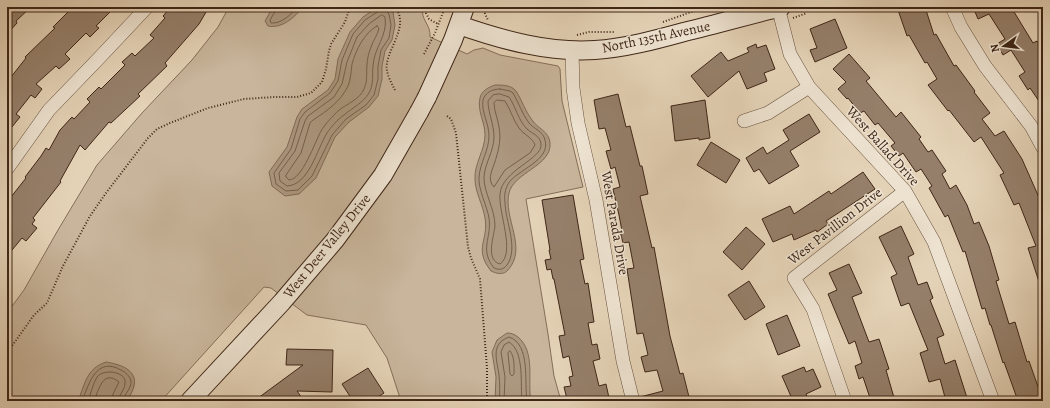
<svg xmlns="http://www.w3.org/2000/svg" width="1050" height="408" font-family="Alegreya,serif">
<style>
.green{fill:#c8b59b;stroke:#846e59}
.water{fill:#ac9880;stroke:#806a56}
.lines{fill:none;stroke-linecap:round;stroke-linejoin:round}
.shore{stroke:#765f4c;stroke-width:1}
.building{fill:#957f6a;stroke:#3f2617}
.street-casing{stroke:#68513f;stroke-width:14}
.secondary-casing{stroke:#3f2617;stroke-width:20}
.path{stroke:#3f2617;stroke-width:2;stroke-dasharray:1 2;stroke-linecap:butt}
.street{stroke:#ede2d0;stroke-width:13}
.secondary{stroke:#ede2d0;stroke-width:18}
.secondary-bridge-casing{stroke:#3f2617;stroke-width:20;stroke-linecap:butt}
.secondary-bridge{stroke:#ede2d0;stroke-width:18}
.labels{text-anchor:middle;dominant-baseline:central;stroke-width:3;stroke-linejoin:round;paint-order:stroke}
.street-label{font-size:14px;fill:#3f2617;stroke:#ede2d0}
</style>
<rect width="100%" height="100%" fill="#e4d2b6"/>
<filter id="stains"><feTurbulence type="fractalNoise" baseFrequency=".005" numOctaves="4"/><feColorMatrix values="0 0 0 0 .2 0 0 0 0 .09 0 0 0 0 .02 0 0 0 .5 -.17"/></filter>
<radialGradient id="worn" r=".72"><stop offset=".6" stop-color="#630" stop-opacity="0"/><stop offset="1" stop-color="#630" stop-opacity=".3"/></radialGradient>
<path class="green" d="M229 7H423C420 20 431 24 430 37L467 54 474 50 483 48 500 55 558 66 560 69 562 101 583 187 526 199 548 334 554 376 561 401H401L387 358 366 325 307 315 271 288 264 287 161 401H7V313L24 290 58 230 97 165 142 113 192 60 218 27Z"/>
<path class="water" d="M273 7H303C295 17 282 29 268 26L265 21Z
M378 7H388L393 12 395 25 392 40 385 51 382 66V79L378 96 369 107 349 122 335 137 316 178 299 194 285 196 272 186 269 172 287 147 297 117 302 109 328 90 335 79 338 59 350 32 363 17Z
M495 85C503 85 511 85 516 91 522 100 525 111 532 120 538 129 549 131 550 143 552 166 514 172 509 193 503 218 528 248 508 270 504 275 497 274 491 271 473 248 489 241 485 218 483 205 475 192 475 179 474 164 485 150 485 135 485 122 477 111 480 98 481 91 489 87 495 85Z
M507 333C511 333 514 334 518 337 536 352 527 381 531 401H495L496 377 492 352 497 340Z
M106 362C118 364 138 369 134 386 133 391 129 397 127 401H78C85 384 86 369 106 362Z"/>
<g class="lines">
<path class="shore" d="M276 7V10L270 20 271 23C282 24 291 14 298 7
M380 7 379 11 365 20 353 34 342 60 338 81 330 93 305 112 300 119 291 149 274 173 276 184 286 191 298 190 312 176 332 135 346 119 366 105 374 95 378 79V66L381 50 389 38 391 25 389 14 386 11 385 7
M382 15 385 17C388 36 374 47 373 66 372 75 374 84 369 93 363 103 352 108 344 115 338 119 331 127 327 133 317 149 309 185 287 186L280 181 279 173 295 151 305 121 308 116 334 97 342 84 347 62 357 37 369 24Z
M377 26 379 28C378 35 373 40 371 47 369 52 367 59 367 65 366 73 368 80 364 89 360 99 347 104 339 110 333 116 325 124 321 131 315 142 302 180 289 180L286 177V175L301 153 310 123 313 120C327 111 341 101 348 86 351 79 351 71 352 64 356 50 364 33 377 26Z
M500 89 510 91 513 93C519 103 522 114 529 123 534 129 543 131 545 140 551 161 516 170 508 184 505 190 504 196 505 202 505 221 519 248 507 265 503 270 499 270 494 268 479 249 492 238 489 218 487 206 478 189 479 177 480 163 489 150 489 136 489 123 481 112 483 100 485 92 493 89 500 89Z
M500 94 509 97C516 107 518 120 527 129 532 134 540 135 541 144 543 159 502 170 500 194 498 212 516 253 500 264 485 260 494 236 495 226 495 209 484 193 484 178 484 165 494 151 494 137 494 124 488 113 488 101L493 95Z
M497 100 505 101C511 110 513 120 519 128 523 134 533 138 535 145L530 153 505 170 494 187C489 182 490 176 492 170 497 156 502 142 499 127 498 119 494 111 494 103Z
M510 351C515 357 514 367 514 374L512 376 510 374 508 353Z
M82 401C89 384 96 356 121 370 125 372 130 376 131 381 132 388 124 394 123 401
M88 401C91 393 93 384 97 377 104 368 127 372 125 383 125 390 119 394 118 401
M94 401C99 389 103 369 119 382L113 394 112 401
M499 401C500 393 500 384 499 375 497 360 490 344 509 337 531 344 524 383 527 401
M504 401 505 377 501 352 504 345 509 342C525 352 520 385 522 401"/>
</g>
<path class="building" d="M7 7H31L16 21 17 23 7 34Z
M73 7H115L96 26 99 28 90 37 86 33 65 54 70 59 59 69 56 66 36 84 42 89 35 98 31 95 16 114 20 117 7 133V74L11 77 26 58 25 57 55 28 53 27Z
M171 7H209L199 24 165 63 167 66 138 94 140 96 111 123 109 122 85 150 80 145 60 181 61 182 33 218 35 220 32 224 37 228 26 241 22 238 7 256V202L26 178 25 177 41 156 46 148 49 150 60 130 72 117 74 119 90 102 87 99 99 87 101 89 125 65 122 62 132 53 135 56 154 38 150 35 165 18 163 16Z
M908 7H925L934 35 936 34 954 66 956 65 975 91 974 92 990 113 982 119 995 136 1004 131 1022 159 1041 202 1043 201V288H1041L1028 248 1036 246 1019 203 1014 205 1000 175 1004 173 981 137 974 142 949 110 948 111 928 85 937 79 927 62 925 63 909 35 907 36 898 10Z
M973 7H1011L1033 43 1037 41 1043 50V107L1030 88 1028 90 1019 76 1025 72 1011 50 1003 55 997 44 1005 39 989 14 978 19Z
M835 19 847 48 815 62 810 50 817 48 810 29Z
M756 44 757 48 766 45 775 69 764 73 767 81 747 89 739 71 708 97 691 76 721 52 728 61 749 52 747 48Z
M849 54 870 78 866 81 896 117 901 112 921 137 919 139 928 152 932 150 946 171 942 174 950 189 956 185 967 205 974 224 979 222 989 246 999 280 996 281 1009 324 1015 322 1027 362 1029 361 1043 401H1018L1004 362 1003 363 991 325H990L985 308 982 309 965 251 963 252 948 215 945 217 929 188 932 186 921 169 916 172 903 153 899 156 891 146 895 143 878 123 875 125 864 111 860 113 848 98 847 99 838 89 846 82 833 69Z
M618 94 626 127 630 126 640 166H642L648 194 640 196 652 248 654 247 670 336 680 374 683 373 690 401H641L640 397 663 391 657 370 645 372 641 357 648 355 643 333 637 334 627 269 634 268 629 242 623 243 620 231H622L619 215 613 189 620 187 615 167 611 169 606 151 611 150 605 128 599 129 594 100Z
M705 100 710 138 699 140V138L675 141 671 106Z
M809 114 820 132 790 151 799 166 769 184 759 169 754 172 746 158 763 147 767 154 789 140 783 130Z
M711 142 740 160 726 183 697 165Z
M863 172 875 189 826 221 828 224 817 232 816 230 794 240 792 234 773 242 762 219 790 206 794 214 829 191 831 194Z
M573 195 584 259 580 260 585 284 588 283 594 322 588 323 592 345 597 344 600 359 593 361 599 386 606 384 609 398 596 401H575L574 398 567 399 564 387 571 386 569 377 573 376 569 356 563 358 559 336 565 335 554 279H553L551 269 547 270 545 260 551 259 549 250H550L542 200Z
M901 226 914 254 908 257 918 285 927 282 933 298 930 300 944 335 937 338 945 364 955 360 968 401H946L940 379 929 382 920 353 928 350 909 303 901 306 891 277 897 274 879 237Z
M746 227 765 244 742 270 723 252Z
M849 264 862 293 852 297 869 342 879 339 889 369 886 370 895 401H871L863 377 859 379 855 366 862 363 855 341 849 344 828 294 837 290 829 273Z
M749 281 765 307 745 320 728 295Z
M787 315 800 346 778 355 766 324Z
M287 349 333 350 332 392 297 391 304 401H254L303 365H286Z
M804 367 806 372 813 369 821 387 806 394 809 401H793L782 376Z
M368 368 384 393 372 401H353L342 384Z"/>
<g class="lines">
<defs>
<path id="street" d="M778 7 790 54 809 87 905 191 934 242 993 401
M952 7 961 27 985 66 1031 126 1043 148
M572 50 573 88 578 123 596 200 623 361 633 401
M744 121 768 113 809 87
M7 169 49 110 101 56 147 7
M845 401 813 309 794 278 905 191"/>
<path id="secondary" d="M459 25C502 40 549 53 595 50 625 48 655 40 684 32 717 24 749 15 781 7
M427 97 453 40 465 7
M190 401 282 302 335 240 383 175 419 112"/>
</defs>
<use href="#street" class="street-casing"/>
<use href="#secondary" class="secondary-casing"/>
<path class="path" d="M427 7 426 13 429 19 438 24
M430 7 443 11
M484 7 485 14 488 20
M793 18 807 13
M663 22 691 12 710 7
M577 35 589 32H614
M424 54 435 33 445 7
M395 90C391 82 385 72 387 63 390 45 409 25 395 7
M447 116 451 119 456 133 468 247 471 258 480 279 487 368V401
M7 353 34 315 47 303 50 296 63 266 90 216 106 193 148 138 157 129 170 123 208 108 244 99 274 97H297L311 93 322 82 326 69 329 51 331 44 345 22 350 7"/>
<use href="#street" class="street"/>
<use href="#secondary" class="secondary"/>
<defs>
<path id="secondary-bridge" d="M419 112 427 97"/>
</defs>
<use href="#secondary-bridge" class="secondary-bridge-casing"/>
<use href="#secondary-bridge" class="secondary-bridge"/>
</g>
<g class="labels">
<g class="street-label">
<text transform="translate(656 37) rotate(-12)">North 135th Avenue</text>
<text transform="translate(883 146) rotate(48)">West Ballad Drive</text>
<text transform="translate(615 223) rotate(80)">West Parada Drive</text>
<text transform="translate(835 226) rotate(-38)">West Pavillion Drive</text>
<text transform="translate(327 246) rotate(-51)">West Deer Valley Drive</text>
</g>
</g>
<rect width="1050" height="408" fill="none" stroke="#e4d2b6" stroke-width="24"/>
<rect x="8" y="8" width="1034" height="392" fill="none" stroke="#3f2617" stroke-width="2"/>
<rect x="12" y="12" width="1026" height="384" fill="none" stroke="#3f2617"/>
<g transform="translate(1004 46) rotate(256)" stroke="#ede2d0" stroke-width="3" paint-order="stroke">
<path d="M0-3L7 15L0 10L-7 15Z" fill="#3f2617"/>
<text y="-6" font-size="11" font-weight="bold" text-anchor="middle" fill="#3f2617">N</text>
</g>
<rect width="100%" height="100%" filter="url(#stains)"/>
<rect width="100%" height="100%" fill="url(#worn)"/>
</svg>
